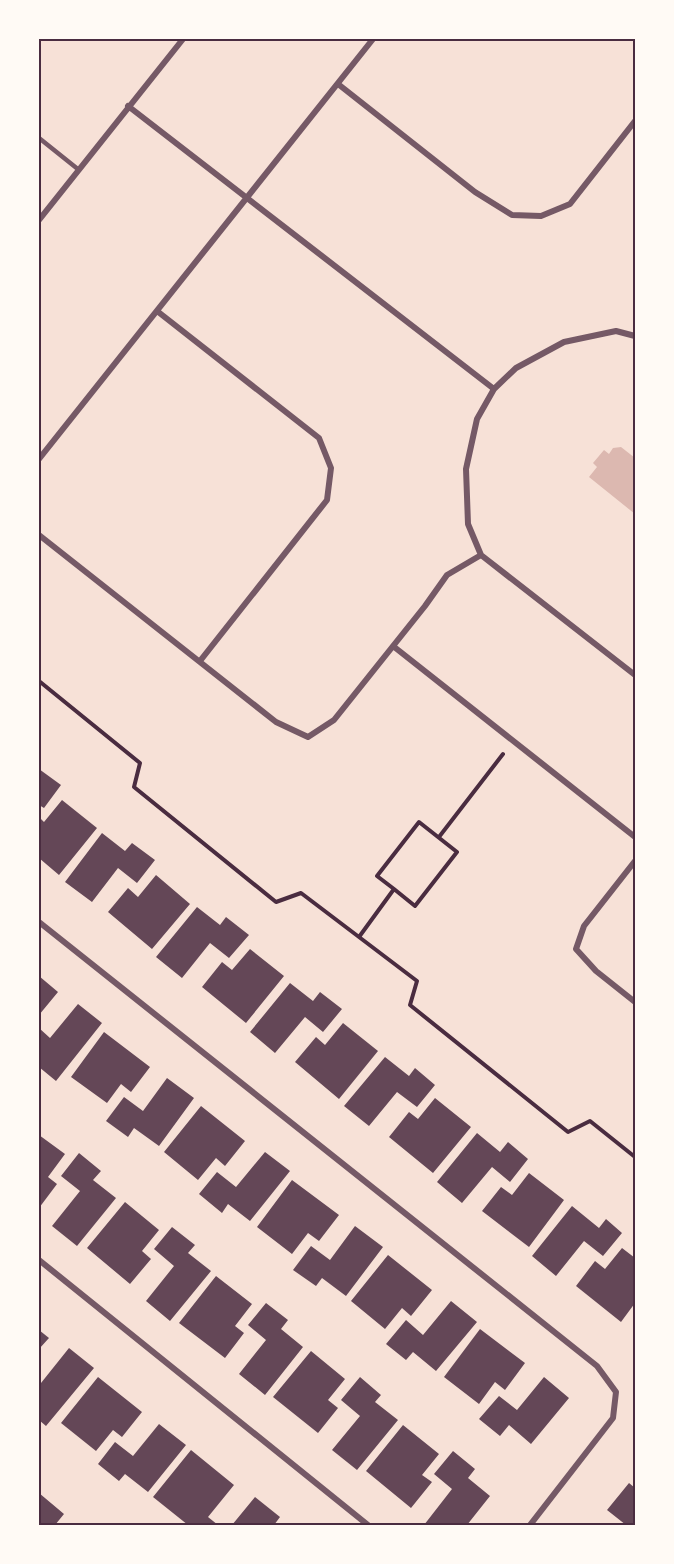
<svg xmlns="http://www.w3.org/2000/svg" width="674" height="1564" font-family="Cabin,sans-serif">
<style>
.water{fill:#dcb8b0}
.building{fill:#644757}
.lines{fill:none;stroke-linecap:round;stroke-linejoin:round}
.path{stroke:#4a2c40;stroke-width:4}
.service{stroke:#755966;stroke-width:4.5}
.minor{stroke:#755966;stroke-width:6}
.neatline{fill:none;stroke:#4a2c40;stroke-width:2}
</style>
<rect width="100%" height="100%" fill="#f7e1d7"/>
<path class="water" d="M621 447 635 458V514L589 477 597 467 593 463 604 450 609 454 613 448Z"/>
<path class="building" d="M39 769 61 785 44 808 39 805Z
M62 800 97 828 59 875 39 858V817L44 822Z
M102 833 125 851 132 843 155 860 137 883 118 868 92 902 65 882Z
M156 875 190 904 152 949 108 912 128 888 138 897Z
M197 907 220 925 226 917 249 935 229 958 210 943 182 978 156 957Z
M250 949 284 976 246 1023 202 987 222 962 232 970Z
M39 976 58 992 39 1015Z
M290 983 313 1001 320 992 342 1009 323 1032 305 1017 275 1053 250 1032Z
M78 1004 102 1023 56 1081 39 1067V1028L50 1038Z
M343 1023 378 1051 339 1099 295 1062 316 1037 325 1045Z
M104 1032 150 1067 131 1092 121 1084 107 1103 71 1077Z
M385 1057 409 1076 415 1068 435 1085 417 1107 397 1092 369 1126 344 1106Z
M167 1078 194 1098 159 1146 134 1128 128 1137 106 1121 124 1097 143 1111Z
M435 1098 471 1127 433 1173 389 1137 409 1112 418 1119Z
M201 1106 245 1141 225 1166 216 1158 198 1180 164 1152Z
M477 1133 500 1152 508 1142 528 1159 510 1182 492 1167 462 1203 437 1182Z
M39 1135 65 1154 48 1177 57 1184 39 1208Z
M265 1152 290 1171 250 1221 228 1204 222 1213 199 1194 217 1172 236 1187Z
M79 1153 101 1171 93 1180 116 1198 77 1246 52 1226 80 1191 61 1176Z
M529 1173 564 1200 529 1247 482 1211 501 1187 512 1195Z
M292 1180 339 1215 319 1241 308 1233 292 1254 257 1227Z
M125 1202 159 1230 142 1251 151 1259 130 1284 87 1248Z
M572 1206 599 1228 606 1219 622 1233 603 1256 584 1241 556 1276 532 1256Z
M355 1226 383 1247 346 1296 322 1278 316 1286 293 1270 311 1246 330 1260Z
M172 1227 195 1245 188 1253 211 1271 170 1321 146 1301 174 1266 154 1249Z
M622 1248 635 1258V1303L621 1322 576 1286 595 1261 605 1269Z
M388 1255 432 1290 411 1316 402 1308 385 1329 351 1301Z
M216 1276 252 1304 235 1326 244 1333 225 1358 179 1323Z
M451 1301 477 1322 436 1371 413 1352 406 1360 386 1344 406 1320 423 1335Z
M266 1303 288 1320 281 1329 303 1347 265 1395 239 1374 266 1340 248 1325Z
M480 1329 525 1363 505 1390 495 1382 479 1404 444 1377Z
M39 1330 49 1338 39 1349Z
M69 1348 94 1368 46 1426 39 1420V1382L41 1383Z
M311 1351 345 1379 328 1400 338 1408 318 1433 273 1397Z
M98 1377 142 1412 122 1437 113 1430 96 1451 61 1423Z
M360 1377 381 1395 375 1402 398 1420 357 1470 332 1450 360 1416 341 1400Z
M544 1377 569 1398 531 1444 509 1425 500 1436 479 1419 499 1396 517 1410Z
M159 1424 186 1445 148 1492 125 1474 119 1481 98 1464 115 1442 133 1456Z
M403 1425 439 1454 422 1475 432 1482 411 1508 366 1471Z
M191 1450 234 1485 208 1517 218 1525H188L153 1497Z
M453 1451 475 1469 468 1478 490 1496 467 1525H424L452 1489 434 1474Z
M629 1483 635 1488V1525H626L607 1510Z
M39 1493 64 1514 55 1525H39Z
M255 1497 280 1517 274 1525H232Z"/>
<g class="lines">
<path class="path" d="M39 681 140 763 134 787 276 902 301 893 417 981 410 1005 568 1132 590 1121 635 1157
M439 837 503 754
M359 937 394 889 415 906 457 852 419 822 377 876 394 889"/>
<path class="service" d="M39 138 79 170"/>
<path class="minor" d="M338 84 475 192 512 215 541 216 570 204 635 121
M128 106 494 389
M39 220 183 39
M157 311 319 438 331 468 327 500 200 661
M635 336 616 331 564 342 516 368 494 389 477 419 466 469 468 524 481 555 635 675
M39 459 373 39
M39 535 276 722 308 737 334 720 425 606 447 575 481 555
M393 646 635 837
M635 861 584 926 576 949 596 971 635 1002
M39 922 597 1366 616 1392 613 1418 530 1525
M39 1260 368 1525"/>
</g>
<rect width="674" height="1564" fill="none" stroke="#fffaf5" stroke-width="81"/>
<rect x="40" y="40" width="594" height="1484" class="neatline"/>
</svg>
